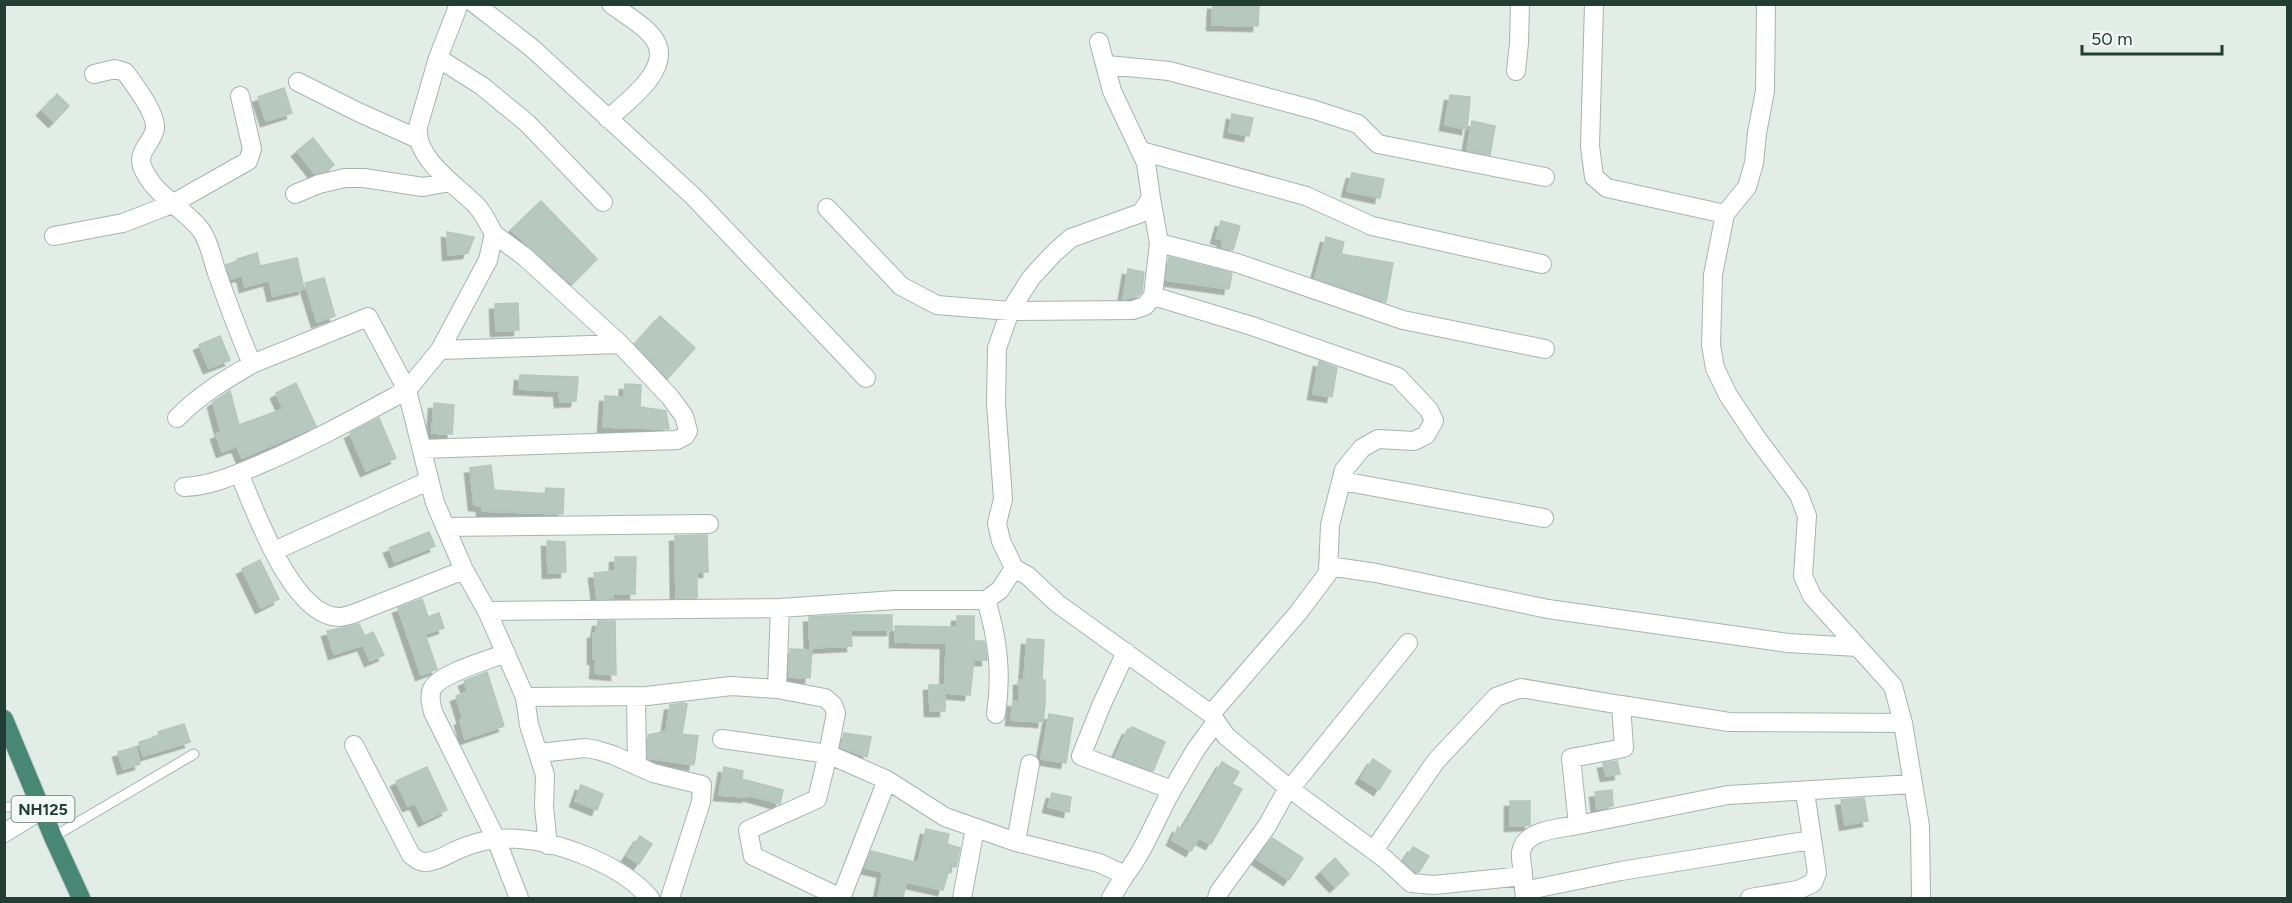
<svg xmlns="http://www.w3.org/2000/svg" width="2292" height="903" font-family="Figtree,sans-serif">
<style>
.building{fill:#b7c8c0;stroke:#b4c7be;stroke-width:1.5;filter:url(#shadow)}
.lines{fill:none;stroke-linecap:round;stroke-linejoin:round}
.service-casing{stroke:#a5b5ae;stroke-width:11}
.minor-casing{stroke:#a5b5ae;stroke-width:20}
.trunk-casing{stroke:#c1c9c6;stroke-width:20}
.service{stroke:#fff;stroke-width:9}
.minor{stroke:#fff;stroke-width:18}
.trunk{stroke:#488774;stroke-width:18}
.labels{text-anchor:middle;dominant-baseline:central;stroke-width:4.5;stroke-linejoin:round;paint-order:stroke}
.shield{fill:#f3f9f5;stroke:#61766e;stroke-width:1.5}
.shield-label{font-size:16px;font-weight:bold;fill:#223e34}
</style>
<defs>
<filter id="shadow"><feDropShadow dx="-5.5" dy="5.5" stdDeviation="0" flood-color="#0004"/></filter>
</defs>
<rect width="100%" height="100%" fill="#e2ede7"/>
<path class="building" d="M1213 4H1259L1258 26 1212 25Z
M284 88 292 113 266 121 258 97Z
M57 94 69 106 54 122 42 110Z
M1450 95 1470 97 1467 129 1445 125Z
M1232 114 1253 118 1249 136 1229 132Z
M1472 121 1495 126 1490 155 1467 150Z
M313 138 334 165 327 171 315 174 297 151Z
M1352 173 1384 179 1380 198 1347 191Z
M541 201 597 259 572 284 511 230Z
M1221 221 1240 226 1233 250 1222 248 1223 240 1216 238Z
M447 232 474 237 468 253 448 255Z
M1326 237 1344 242 1341 254 1393 263 1386 302 1315 278Z
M257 253 260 266 297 258 304 289 273 296 269 280 245 287 242 275 231 279 226 265 237 261V259Z
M1169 257 1232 273 1229 289 1166 280Z
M1128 269 1144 272 1142 292 1138 296 1123 299Z
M324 278 335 316 317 322 305 283Z
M518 303 519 330 496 331 495 304Z
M660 316 695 348 668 378 635 344Z
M220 336 230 360 209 368 199 345Z
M1319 361 1337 368 1332 397 1313 394Z
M520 375 578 377 576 401 560 402 559 391 519 389Z
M296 383 316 426 242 458 237 446 222 452 216 434 221 432 213 402 230 391 239 425 283 409 276 393Z
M625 384 641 385 640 407 666 411 669 429 603 427 605 396 624 397Z
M434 403 454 405 452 434 432 433Z
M379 418 396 458 366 471 350 433Z
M491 465 494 490 545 494 546 488 564 489 563 514 482 511V506L474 505 470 468Z
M429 532 435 546 395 562 389 548Z
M707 535 708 572H697V598H676L675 536Z
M547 541 565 542 566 572 548 573Z
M615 557H636L635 594H612L613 598 597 599 594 573 615 571Z
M260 560 279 599 261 608 242 569Z
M422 599 428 617 439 613 444 628 425 634 437 669 421 675 398 608Z
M848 615H892V630H851L852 646 810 648 809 617Z
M957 616H974V641H984L985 644 987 660H974L970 695 945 693 946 643 895 642V626L957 627Z
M598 621H615L616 675 595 673 596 659H593V633H596Z
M359 624 365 636 373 632 384 655 370 661 363 645 334 654 327 631Z
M1027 639 1044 640 1042 680H1045V704L1043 722 1011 720 1013 701 1019 702V680H1024Z
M790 649 812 650 810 678 789 677Z
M487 672 504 726 465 739 460 720 463 719 456 696 468 692 464 681Z
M929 685H945V711H930Z
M683 703 687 704 682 734 698 736 694 765 648 758V735L666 731 670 705Z
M1049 714 1073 718 1066 763 1041 759Z
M184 724 190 742 143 756 139 742 160 736 158 732Z
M1132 727 1165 742 1153 771 1115 757 1128 729 1130 730Z
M844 733 871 737 867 757 841 747Z
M136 747 140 764 123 769 118 752Z
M1373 759 1391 771 1379 790 1361 778Z
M1617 761 1620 774 1606 776 1603 763Z
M1222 762 1239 772 1232 784 1242 789 1211 844 1199 838 1191 851 1172 840 1178 827 1182 830Z
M427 767 447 810 424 821 415 803 408 806 396 781Z
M724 767 743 771 742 779 783 790 780 804 747 795V797L719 795Z
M581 785 603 794 597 810 575 801Z
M1612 790 1613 806 1597 809 1595 792Z
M1052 793 1071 797 1069 812 1048 807Z
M1864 798 1868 821 1845 825 1841 800Z
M1510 801H1530V825L1510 826Z
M926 829 949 834 947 844 960 848 956 867 950 866 943 890 906 882 903 898H878L883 872 865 868 871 851 918 863Z
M640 836 652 844 639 864 627 856Z
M1272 838 1303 858 1289 880 1257 859Z
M1413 847 1429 856 1419 872H1416L1404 861Z
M1335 858 1349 874 1335 887 1321 872Z"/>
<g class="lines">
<defs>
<path id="service" d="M4 807H15L37 795
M53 837 194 754"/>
<path id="minor" d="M459 4 438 58 418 127C414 158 457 186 477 206 484 214 489 225 494 234L488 260 440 350 407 390 435 503 464 570 487 611 525 697 529 725 545 775 544 807 548 845
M475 4 532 48 694 197 866 378
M1594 4 1590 146 1594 177 1607 188 1725 214
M1766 4 1765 91 1757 133 1754 163 1747 187 1725 214 1713 275 1711 345 1715 368 1728 395 1756 437 1799 495 1807 516 1803 576 1812 596 1893 686 1903 723 1920 826 1921 898
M438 58 482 86 527 123 603 202
M1107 65 1169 71 1315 110 1358 124 1378 144 1545 177
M1516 71 1519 43 1520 4
M94 74 115 69 125 72C134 84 156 113 155 128 154 141 137 151 142 166 153 195 183 207 201 230 210 243 212 259 217 273 228 304 239 334 252 364L368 317 407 390C359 416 312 442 263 463 237 474 212 486 184 487
M298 82 358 112 416 138
M608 119C625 103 669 72 657 44 649 27 625 15 611 4
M1141 151 1306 196 1372 226 1542 264
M295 194 319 184 345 178H364L423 187 450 182
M827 208 901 286 937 305 1010 311 1133 310 1145 306 1153 296 1159 243 1151 198
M54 236 123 223 172 204 248 161 252 149 240 96
M1159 243 1237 263 1403 320 1545 349
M1153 296 1252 326 1398 377 1429 410 1434 421 1426 435 1414 441 1378 439 1362 448 1344 470 1330 525 1328 573 1298 613 1211 714
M440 350 620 344
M177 418C199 395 225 380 252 364
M422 449 677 440 685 436 688 431 684 416 670 397 620 344 525 257 494 234
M239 473C255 510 292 617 339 617 343 617 349 615 353 614L464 570
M1342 481 1544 518
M445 527 709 524
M274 551 428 481
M1328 566 1376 573 1548 609 1788 643 1858 647
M1014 568 1028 576 1058 604 1211 714 1226 736 1286 786 1385 859 1411 883 1434 885 1523 876 1525 898
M986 600C998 639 1002 674 996 714
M487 611 780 608 896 600H986L1000 590 1014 568 1001 541 997 523 1003 499 996 403 997 348 1010 311 1031 278 1054 253 1071 238 1141 213 1151 198 1146 163 1112 91 1099 42
M1126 652 1101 706 1081 756 1172 790 1196 749 1216 722
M506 653C489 660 440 673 432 689 429 696 431 704 433 712L496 839 519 898
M777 689 780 608
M636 696 637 766
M525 697 647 696 731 686 777 689 825 698 833 705 836 713 828 754 887 780 945 817 1016 842 1099 863 1125 875 1111 898
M722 739 828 754 817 799 748 830 753 856 841 898
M354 745 411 855C416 859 421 863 427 862 438 861 448 854 457 850 468 845 485 840 497 839 545 835 619 862 650 898
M539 753 585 748 597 750 613 755 653 773 702 785 701 802 670 898
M1290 789 1408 643
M1578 825 1728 795 1913 784
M4 833 43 809
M1016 842 1030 764
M1374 850 1436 761 1496 697 1521 688 1621 705
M1125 875C1145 850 1156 818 1172 790
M1523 876C1523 868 1520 859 1521 852 1525 829 1559 829 1578 825L1571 758 1624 748 1621 705 1729 722 1903 723
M1524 891 1621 871 1811 840
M841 898 887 780
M962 898 975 828
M1217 898 1219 892 1267 826 1288 788
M1750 898 1798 890 1813 883 1817 873 1805 792"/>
<path id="trunk" d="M4 719 53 837 81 898"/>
</defs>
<use href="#service" class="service-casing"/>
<use href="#minor" class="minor-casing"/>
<use href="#trunk" class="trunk-casing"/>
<use href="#service" class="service"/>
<use href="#minor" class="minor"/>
<use href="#trunk" class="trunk"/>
</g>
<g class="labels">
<rect class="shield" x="11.5" y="796" width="63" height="26" rx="4.5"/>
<g class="shield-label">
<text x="43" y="809">NH125</text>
</g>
</g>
<rect width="2292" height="903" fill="none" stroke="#223e34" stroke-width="12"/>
<path d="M2082 45v9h140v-9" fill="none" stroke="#223e34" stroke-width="3"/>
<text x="2091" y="45" font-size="18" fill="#223e34" stroke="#f3f9f5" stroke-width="4.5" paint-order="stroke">50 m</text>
</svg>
